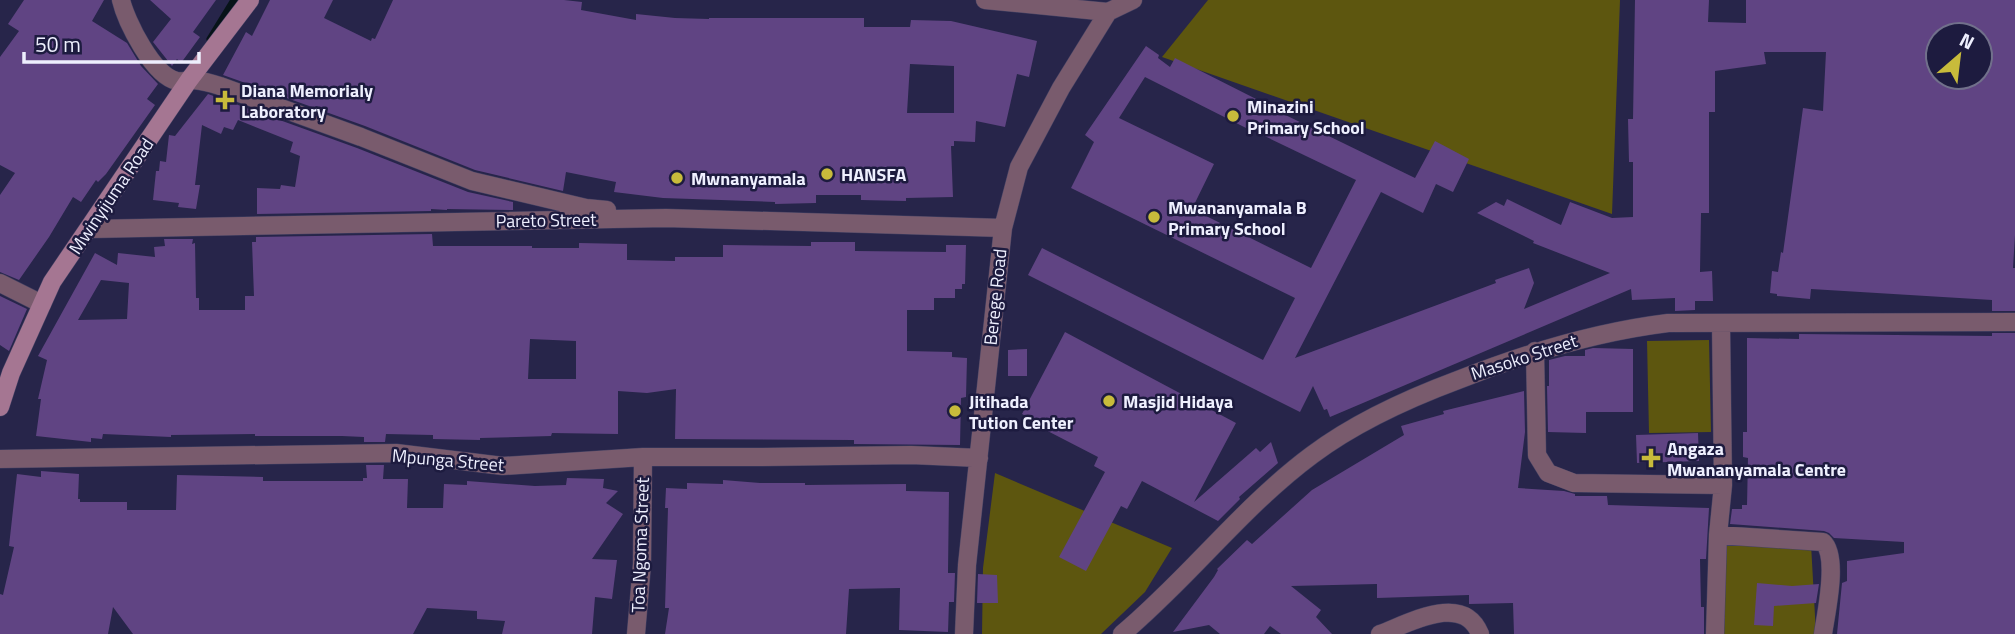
<svg xmlns="http://www.w3.org/2000/svg" width="2015" height="634" font-family="'Titillium Web',sans-serif">
<style>
.green{fill:#5d560f}
.lines{fill:none;stroke-linecap:round;stroke-linejoin:round}
.stream{stroke:#071318;stroke-width:7}
.building{fill:#604483;fill-rule:evenodd}
.street-casing{stroke:#434163;stroke-width:19}
.secondary-casing{stroke:#434163;stroke-width:19}
.street{stroke:#795b6d;stroke-width:18}
.secondary{stroke:#a57692;stroke-width:18}
.poi-dot{fill:#c8bb3b;stroke:#1d1b3f;stroke-width:2.5}
.labels{text-anchor:middle;dominant-baseline:central;stroke-width:5;stroke-linejoin:round;paint-order:stroke}
.poi-label{font-size:18px;font-weight:bold;fill:#eeeffe;stroke:#1d1b3f;text-anchor:start}
.street-label{font-size:18px;fill:#eeeffe;stroke:#1d1b3f}
</style>
<rect width="100%" height="100%" fill="#27254a"/>
<path class="green" d="M1208 0H1620L1612 214 1162 57Z
M1709 340 1711 432 1649 433 1647 341Z
M995 473 1172 548 1145 592 1101 634H982L983 568Z
M1724 543 1811 544 1816 634H1720Z"/>
<g class="lines">
<path class="stream" d="M210 39 234 0"/>
</g>
<path class="building" d="M24 0H104L92 21 127 43 141 66 158 84 147 99 155 105 106 174 98 182 96 180 81 202 73 197 49 237 19 280 0 272V195L15 173 0 165V57L19 31 8 24Z
M150 0H216L193 32 200 37 181 63 177 59 172 66 153 42 171 19Z
M270 0H333L324 18 371 41 372 38 375 39 393 0H564L582 2 581 10 636 20V14L675 18 709 19V18H864V27H910L911 20 951 21 1037 41 1029 77 1017 74 1005 127 976 121 975 142 954 141V146H951L953 197 906 198V201L861 200V195H816V203L775 204V202L663 198 614 192 616 182 566 172 563 191 475 170 365 126 223 75 246 32 252 36ZM910 64 954 66V113H907Z
M1635 0H1709L1708 22 1746 23V0H2015V235L2013 268H2015V311H1992V300L1811 289 1810 299 1777 296V294L1770 293 1772 271 1778 272 1781 252 1783 253 1803 108 1823 111 1826 52H1764L1766 64 1715 71V112H1709V213H1701L1700 272 1712 271 1713 301H1695V310L1675 311V298L1632 300 1631 289 1330 417 1327 409 1324 410 1313 386 1300 412 1028 275 1042 248 1263 360 1295 298 1071 188 1094 142 1085 135 1146 46 1159 55 1158 58 1170 67 1175 58 1266 104 1265 105 1415 178 1435 141 1469 159 1453 192 1436 184 1423 213 1381 192 1295 358 1496 283 1495 280 1529 268 1534 283 1524 309 1610 273 1533 243 1534 241 1477 213 1496 202 1504 206 1507 199 1561 225 1570 202 1612 218 1633 217V162H1629L1628 119H1633ZM1938 35H1980V77H1938ZM1145 77 1252 131V130L1356 180 1311 268 1192 209 1214 164 1119 118Z
M208 94 357 148 468 192 513 202V210L447 209V210L431 209V211L257 214V188L280 189 281 185 295 187 300 156 290 152 293 142 238 120 233 130 224 127 221 134 202 125 195 185H200L196 209 178 207 179 203 153 200 156 171H159L160 161 166 162 169 135 175 136Z
M432 234 433 246H532V248H579V243L627 244V260L675 261V257H723V245L811 246V242H855V251L946 252V245H966L965 284H962V289H955V298H934V310H907V351L952 352V357L967 358 966 397 961 398 960 445 854 444V440L675 439 676 389 647 393 618 391V434L552 433 551 436 480 438V440L433 439V435L386 434 385 442H364V437L342 436H255V434L171 435V437L103 434 102 439 91 438V442L36 436 41 399H38L47 360 38 356 95 253 117 265 118 253 155 257 154 247 165 246 164 239H193L192 244 195 243 196 298H199V310H245V296H254L252 242H256V237ZM101 280 129 283 127 319 78 320ZM530 339 576 341V379H528Z
M0 296 27 309 9 351 0 345Z
M1065 332 1236 423 1194 502 1256 448 1260 452 1271 442 1278 463 1239 497 1240 499 1218 521 1142 481 1127 509 1121 506 1086 571 1059 557 1105 472 1094 466 1098 457 1034 424 1036 421 1022 414Z
M1992 333H2015V634H1837L1842 583 1847 581V561L1904 553V542L1834 538 1829 533 1824 531 1730 524 1732 509H1742V505H1747L1748 458 1743 457V432H1747V338L1799 339V334L1992 336Z
M1593 348 1633 349V412H1586V433L1548 432 1547 386H1549V360L1565 356H1585V350Z
M1027 349V376H1008V350Z
M1524 391 1525 432 1518 488 1564 491 1575 494V496H1607L1608 505 1709 508 1706 559H1700L1701 607H1704V634H1514L1513 603 1469 604V595L1377 598V584L1291 586 1321 610 1316 617 1332 634H1281L1270 626 1264 634H1220L1209 625 1173 632 1214 577 1218 570 1217 569 1247 540 1252 544 1312 490 1404 435 1401 426 1444 414 1443 411Z
M1698 433 1699 461 1637 463 1636 435Z
M366 465H384L383 479H408L407 508H443L444 484 467 485V481L535 486 566 485 567 478 604 479 603 488 618 491 606 503 623 514 592 559 617 560 612 599 595 597 592 634H502L505 621 477 619V611L427 608 413 634H133L113 607 108 634H0V594L3 595 14 547 9 546 17 474 41 477V471L79 474 78 499H80V502H127V510H176L177 475 263 477V481H363V478H367Z
M723 480 760 483H805V485L906 484V491L949 492 948 573H955L954 602H949L948 632 899 630 900 588 849 589 846 634H665L669 608H665L668 508H665L666 488 687 489V483L723 484Z
M978 574 997 575 998 603H977Z
M1757 583 1792 586 1819 584 1816 603 1774 606 1773 626 1754 625Z"/>
<g class="lines">
<defs>
<path id="street" d="M121 0C126 21 153 76 177 81 181 82 188 80 193 80 203 81 211 83 220 86L361 137 472 181 586 208 607 210
M985 0 1108 12
M90 229 666 218 1003 228
M0 283 42 304
M1535 351 1537 455 1548 473 1574 483 1723 485
M0 459 396 453 503 466 643 457H763L911 455 979 458
M1718 535 1823 542C1839 557 1826 613 1823 634
M636 634 642 564 643 457
M964 634 967 565 1003 228 1019 167 1061 88 1108 12 1133 0
M1122 634C1189 578 1242 507 1312 455 1356 422 1407 399 1458 380 1526 353 1595 332 1668 323L2015 322
M1380 634C1410 623 1463 592 1480 634
M1715 634 1718 535 1723 485 1721 323"/>
<path id="secondary" d="M0 407 11 373 52 282 189 80 250 0"/>
</defs>
<use href="#street" class="street-casing"/>
<use href="#secondary" class="secondary-casing"/>
<use href="#street" class="street"/>
<use href="#secondary" class="secondary"/>
</g>
<g class="poi-dot">
<path d="M221.5 89.5h7v7h7v7h-7v7h-7v-7h-7v-7h7z"/>
<circle cx="1233" cy="116" r="7"/>
<circle cx="827" cy="174" r="7"/>
<circle cx="677" cy="178" r="7"/>
<circle cx="1154" cy="217" r="7"/>
<circle cx="1109" cy="401" r="7"/>
<circle cx="955" cy="411" r="7"/>
<path d="M1647.5 447.5h7v7h7v7h-7v7h-7v-7h-7v-7h7z"/>
</g>
<g class="labels">
<g class="poi-label">
<text x="241" y="90">Diana Memorialy<tspan x="241" dy="21">Laboratory</tspan></text>
<text x="1247" y="106">Minazini<tspan x="1247" dy="21">Primary School</tspan></text>
<text x="841" y="174">HANSFA</text>
<text x="691" y="178">Mwnanyamala</text>
<text x="1168" y="207">Mwananyamala B<tspan x="1168" dy="21">Primary School</tspan></text>
<text x="969" y="401">Jitihada<tspan x="969" dy="21">Tution Center</tspan></text>
<text x="1123" y="401">Masjid Hidaya</text>
<text x="1667" y="448">Angaza<tspan x="1667" dy="21">Mwananyamala Centre</tspan></text>
</g>
<g class="street-label">
<text transform="translate(111 196) rotate(-56)">Mwinyijuma Road</text>
<text transform="translate(546 220) rotate(-1)">Pareto Street</text>
<text transform="translate(995 297) rotate(-84)">Berege Road</text>
<text transform="translate(1524 357) rotate(-18)">Masoko Street</text>
<text transform="translate(448 460) rotate(5)">Mpunga Street</text>
<text transform="translate(640 545) rotate(-88)">Toa Ngoma Street</text>
</g>
</g>
<g transform="translate(1959 56) rotate(28)"><circle r="33" fill="#1d1b3f" stroke="#71708b" stroke-width="2"/>
<path d="M0-5L12 26L0 18L-12 26Z" fill="#c8bb3b"/>
<text y="-10" font-size="19" font-weight="bold" text-anchor="middle" fill="#eeeffe">N</text>
</g>
<path d="M24 52v10h175v-10" fill="none" stroke="#eeeffe" stroke-width="3.5"/>
<text x="35" y="52" font-size="21" fill="#eeeffe" stroke="#1d1b3f" stroke-width="5" paint-order="stroke">50 m</text>
</svg>
